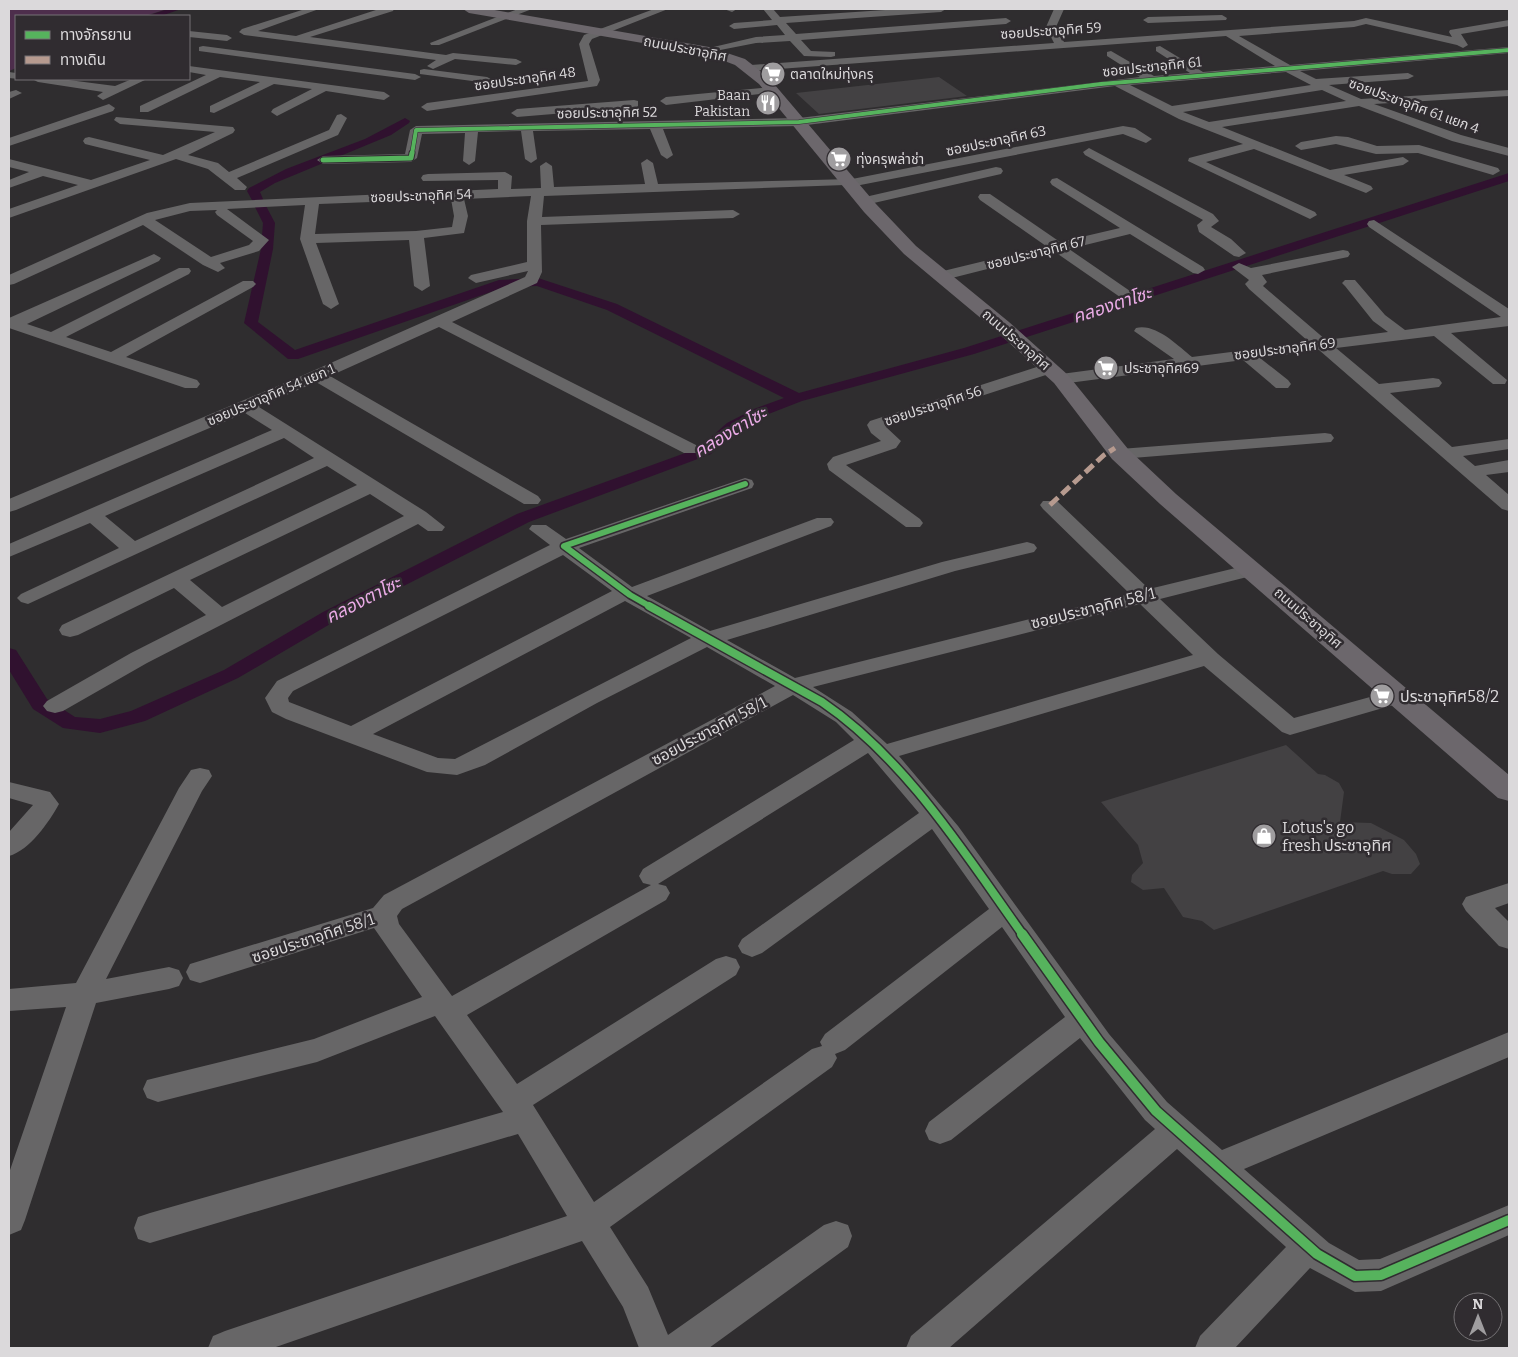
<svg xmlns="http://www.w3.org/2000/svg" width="1518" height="1357" font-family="Bitter,'Noto Sans Thai',serif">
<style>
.green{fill:#4d2e4c}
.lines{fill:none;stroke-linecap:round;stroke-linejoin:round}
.canal{fill:#30112f;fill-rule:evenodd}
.building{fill:#434143}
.minor{fill:#676667;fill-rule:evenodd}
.major{fill:#6c676c;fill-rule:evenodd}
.quiet{stroke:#b69a8f;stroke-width:5;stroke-dasharray:11 5;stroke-linecap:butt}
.cycleway-far4-casing{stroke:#302c30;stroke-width:5}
.cycleway-far3-casing{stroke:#302c30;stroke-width:7}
.cycleway-far2-casing{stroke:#302c30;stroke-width:9}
.cycleway-far1-casing{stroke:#302c30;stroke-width:11}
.cycleway-casing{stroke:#302c30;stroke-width:13}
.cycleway-far4{stroke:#56b35d;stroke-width:4}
.cycleway-far3{stroke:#56b35d;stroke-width:5}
.cycleway-far2{stroke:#56b35d;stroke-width:6}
.cycleway-far1{stroke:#56b35d;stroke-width:8}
.cycleway{stroke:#56b35d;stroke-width:10}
.labels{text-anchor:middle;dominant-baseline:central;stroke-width:5;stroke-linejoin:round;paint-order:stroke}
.far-street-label{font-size:14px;fill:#dbd9db;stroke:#302c30}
.far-poi-label{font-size:14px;fill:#dbd9db;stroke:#302c30;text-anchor:start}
.street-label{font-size:16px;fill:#dbd9db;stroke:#302c30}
.poi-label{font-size:16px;fill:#dbd9db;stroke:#302c30;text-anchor:start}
.water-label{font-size:18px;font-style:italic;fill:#eaabe6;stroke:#302c30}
</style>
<rect width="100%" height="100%" fill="#2f2d2f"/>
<path class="green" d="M9 9H167L145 16H16V68L9 71Z"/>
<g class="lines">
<path class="canal" d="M168 9H181L161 16H147Z
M405 118 410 121 409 123 391 135 275 183 260 192 263 199 261 202 257 203 253 202 247 191 249 188 286 169 365 139Z
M1509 173V181L974 354 802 401 766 415 739 429 711 454 529 522 337 620 238 678 145 721 100 733 63 728 33 709 9 670V648L16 650 47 699 75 717 100 719 131 711 224 670 323 612 517 514 699 448 727 423 754 409 784 398 607 310 537 286 505 287 298 359H288L244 323 261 249 263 223 255 207 257 204H265L275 223 273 249 258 322 295 350 499 280 538 278 617 304 799 393 964 348Z"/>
</g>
<path class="building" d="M939 77 967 96 819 114 796 93Z
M1286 745 1318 774 1325 775 1339 783 1344 792 1340 822 1371 823 1404 840 1416 854 1420 864 1411 874H1392L1383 871 1214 930 1202 921 1183 917 1164 888 1143 890 1131 882 1132 875 1143 863 1138 845 1101 802Z"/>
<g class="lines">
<path class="minor" d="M305 9H319L258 31 296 36 379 9H394L393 11 310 37 446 55 453 53 516 59 522 62 516 65 455 59 433 69 427 66 436 60 244 35 239 32 242 29Z
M518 9H532L439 45H431L430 43Z
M654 9H668L592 39 589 44 600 80 597 86 427 111 421 107 427 103 588 81 579 44 584 35Z
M724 9H737L732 12Z
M763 9H773L780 17 900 9H946L941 12 786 23 796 34 1006 18 1011 21 1006 24 801 40 811 51 835 52V56L831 57 804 56 790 41 756 43 705 53V49L709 48 756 37 785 35 777 25 734 29 729 26 734 23 772 20Z
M1054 9H1064L1056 27 1064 42 1354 21 1366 18 1452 37 1449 32 1450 30 1509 20V26L1461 34 1468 45 1463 48 1457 45 1366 24 1354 27 1239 36 1290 65 1509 47V53L1300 71 1316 79 1408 73 1414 76 1408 79 1329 85 1361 99 1509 90V96L1374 104 1461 135 1509 148V156L1452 141 1359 106 1222 127 1330 170 1403 157 1409 161 1403 165 1344 175 1371 186 1373 189 1366 193 1254 149 1206 162 1315 212 1317 215 1310 219 1188 161 1189 158 1243 144 1179 119 1115 86 799 126 663 129 673 155 667 159 661 155 650 129 533 131 537 159 531 163 525 159 521 131 478 132 475 161 469 165 463 161 465 133 422 134 417 158 411 162 323 164 317 160 323 156 405 154 410 130 416 126 799 118 1140 77 1107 56V52L1111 51 1154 76 1190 73 1156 51V47L1160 46 1203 72 1275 66 1226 36 751 71 745 68 751 65 1054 43 1046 27ZM1286 72 1311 85 1172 106 1130 85ZM1322 90 1346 101 1209 122 1183 112Z
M1222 15 1227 18 1226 20 1148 23 1143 20 1148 17Z
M189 31 227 35 232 38 227 41 189 37Z
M203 46 415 74 421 77 415 80 199 51V47Z
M189 66 384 92 390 96 384 100 326 91 277 116 271 112 273 109 312 89 274 84 214 113 210 112V106L260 82 220 77 148 112H140V106L206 75 189 72Z
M424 69 487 77 493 80 487 83 420 74V70Z
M9 72 16 73V79H19L9 78Z
M32 79H61L115 86 132 79H147L103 100 97 96 103 92 38 82Z
M772 87 778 90 776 92 666 105 660 101 666 97Z
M16 90 22 93 9 99V92Z
M634 100 638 101V107L517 117 511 113 517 109Z
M109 104 115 108 113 111 9 146V138Z
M341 114 347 118 338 135 237 178 247 187 245 190H235L208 169 176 159 9 218V209L78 185 43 176 9 188V180L29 172 9 167V159L91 180 150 160 85 144 83 141 85 138 89 137 163 155 215 132 120 124 114 120 116 117 233 127 235 130 233 133 188 155 218 163 229 172 329 130 337 115Z
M1123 126 1135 128 1152 139 1146 143 1123 134 850 187 845 185 544 196 542 217 733 210 740 214 733 218 541 225 542 272 537 283 452 322 696 445 699 449 696 453H684L439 327 330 376 538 496 541 500 538 504H524L316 382 259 407 426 512 445 527 442 531H428L418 524 147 663 63 711 55 713 47 711 43 706 47 701 131 653 206 615 174 588 78 635 70 637 62 635 59 630 62 625 357 485 327 466 28 604 21 602 17 598 21 594 119 548 90 523 9 557V544L272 430 245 413 16 510 9 512V499L299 377 525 277 528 271 476 283 468 278 471 275 527 262V221L531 196 464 199 468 216 464 233 424 238 430 286 422 291 414 286 409 240 316 243 339 304 331 309 323 304 300 239 305 205 227 209 269 240 259 251 220 263 225 268 218 272 203 265 143 225 14 284 9 285V275L147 213 190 203 498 189V180L423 181 421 178 423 175 428 174 505 172 512 176 511 189 541 188 540 166 546 162 552 166 554 187 645 184 641 163 647 159 653 163 658 184 852 179ZM451 199 454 216 452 227 416 231 315 234 319 204ZM217 210 215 212 217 215 253 241 249 245 211 257 155 220 190 211ZM284 438 314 458 135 541 105 516ZM370 494 404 516 222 607 190 580Z
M1336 136 1348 137 1377 146 1419 145 1498 168 1500 171 1493 175 1418 153 1376 154 1336 144 1301 150 1295 146 1301 142Z
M1089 148 1213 214 1219 221 1211 227 1231 239 1246 253 1239 257 1234 256 1199 232 1197 225 1203 220 1085 155 1083 152Z
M996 167 1001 168 1003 171 1001 174 865 205 858 201 865 197Z
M1057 178 1203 267 1205 270 1198 274 1193 273 1130 234 1069 249 1130 291 1133 294 1130 297H1120L1055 252 940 281 935 279 932 276 935 273 1046 246 980 200 978 197 980 194H990L1060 242 1120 228 1052 185 1050 182 1052 179Z
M1374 220 1509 309V326L1451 333 1507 380 1505 384H1493L1434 336 1336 348 1379 384 1433 378 1439 379 1442 383 1439 387 1390 393 1452 447 1509 439V449L1463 456 1475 466 1509 460V472L1486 475 1509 495V511L1502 509 1319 350 1260 358 1288 380 1291 384 1288 388H1276L1243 360 1061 384 1055 383 1053 379 1055 375 1061 374 1174 359 1134 331 1136 328C1156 323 1178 346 1192 357L1309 342 1249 289 1245 284 1249 280 1232 267 1239 263 1251 268 1343 250 1348 251 1350 254 1348 257 1262 275 1267 282 1263 286 1326 340 1388 332 1373 321 1345 286 1342 283 1345 280H1355L1385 315 1405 330 1501 317 1369 227 1367 224 1369 221Z
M154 254 161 258 159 261 27 324 51 332 179 268H189L191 271 189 274 66 337 111 352 243 281H253L256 284 253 287 126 357 197 380 200 384 197 388H185L9 328V318Z
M1049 363 1055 364 1057 368 1055 372 886 427 901 441 896 448 846 465 920 519 923 523 920 527H906L829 470 827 464 833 457 881 441 871 433 867 425 870 421Z
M1325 433 1331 434 1334 438 1331 442 1120 459 1114 458 1111 454 1114 450 1120 449Z
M745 478 752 480 754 484 752 488 579 548 632 587 817 518H831L834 522 831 526 647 596 710 631 942 562 1027 542 1034 544 1037 548 1034 552 955 571 727 640 795 678 1130 594 1043 509 1040 505 1043 501H1057L1149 589 1252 564 1259 566 1262 570 1259 574 1160 599 1218 654 1294 718 1399 689 1407 691 1410 696 1407 701 1290 735 1282 732 1204 666 899 756 958 826 1109 1034 1167 1102 1222 1150 1509 1032V1057L1244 1169 1329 1243 1359 1260 1380 1259 1509 1205V1235L1381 1291 1355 1292 1310 1268 1235 1348H1195L1200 1336 1286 1247 1177 1149 949 1348H906L911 1336 1155 1129 1145 1120 1080 1038 951 1140 940 1144 929 1140 925 1131 929 1122 1065 1017 1002 927 845 1050 835 1054 837 1058 832 1067 610 1227 648 1287 668 1335 824 1225 836 1221 848 1225 852 1236 848 1247 709 1348H639L623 1307 582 1241 273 1348H208L213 1336 225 1331 567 1216 518 1134 150 1243 138 1239 134 1228 138 1217 150 1213 503 1112 435 1016 317 1062 158 1102 147 1098 143 1089 147 1080 314 1039 422 997 374 928 200 983 190 980 186 972 190 964 373 908 384 895 775 686 707 647 597 703 485 765 457 775 427 772 286 719 272 712 265 698 277 681 550 545 529 529 532 525H546L566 539ZM563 555 612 591 351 726 289 702 288 698 293 691ZM625 601 691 638 455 759 438 758 373 734ZM1140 604 1193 655 887 744 852 712 813 687ZM793 695 836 722 854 740 643 869 639 876 643 883 651 885 452 996 399 924 397 916 402 909ZM868 753 919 813 742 939 738 946 742 953 752 957 762 953 932 829 989 909 825 1034 820 1042 822 1046 812 1049 594 1202 533 1105 736 975 740 967 736 959 726 956 716 959 517 1084 467 1015 666 900 670 893 666 886 658 884Z
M200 768 209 770 212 776 202 791 106 979 169 967 179 970 183 978 179 986 169 989 96 1003 25 1220 21 1230 9 1235V1173L66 1007 9 1011V989L76 983 179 788 191 770Z
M9 782 50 792 59 804C49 822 30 850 9 856V832L33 805 9 798Z
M1509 883V903L1495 908 1509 922V949L1499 946 1466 911 1462 904 1466 897Z"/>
<path class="major" d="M463 9H489L709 47 745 59 769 78 876 204 916 246 1009 322 1068 375 1128 449 1176 494 1509 775V801L1498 798 1160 504 1112 459 1054 383 995 330 904 254 864 212 759 84 735 65 706 54 469 13Z"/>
<path class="quiet" d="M1050 505 1104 455 1115 448"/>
<defs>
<path id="cycleway-far4" d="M412 154 416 130 799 122 1101 84 1509 50"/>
<path id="cycleway-far3" d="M323 160 411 158 412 153"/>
<path id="cycleway-far2" d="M651 607 630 595 564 546 745 484"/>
<path id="cycleway-far1" d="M649 606 822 702C906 759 965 854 1023 935"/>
<path id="cycleway" d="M1022 934 1099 1042 1156 1111 1317 1254 1355 1276 1381 1275 1509 1220"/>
</defs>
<use href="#cycleway-far4" class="cycleway-far4-casing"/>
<use href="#cycleway-far3" class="cycleway-far3-casing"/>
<use href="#cycleway-far2" class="cycleway-far2-casing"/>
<use href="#cycleway-far1" class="cycleway-far1-casing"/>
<use href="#cycleway" class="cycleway-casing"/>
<use href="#cycleway-far4" class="cycleway-far4"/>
<use href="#cycleway-far3" class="cycleway-far3"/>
<use href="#cycleway-far2" class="cycleway-far2"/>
<use href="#cycleway-far1" class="cycleway-far1"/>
<use href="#cycleway" class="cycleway"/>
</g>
<defs>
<symbol id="supermarket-disc" viewBox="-11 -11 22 22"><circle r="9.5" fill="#9f9d9f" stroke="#302c30"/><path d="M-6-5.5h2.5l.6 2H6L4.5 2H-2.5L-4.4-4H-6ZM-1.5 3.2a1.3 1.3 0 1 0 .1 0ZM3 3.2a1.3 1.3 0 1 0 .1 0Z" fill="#fff"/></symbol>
<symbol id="restaurant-disc" viewBox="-11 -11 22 22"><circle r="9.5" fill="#9f9d9f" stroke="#302c30"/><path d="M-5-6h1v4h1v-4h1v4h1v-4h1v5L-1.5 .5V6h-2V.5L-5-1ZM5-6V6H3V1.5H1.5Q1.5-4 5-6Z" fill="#fff"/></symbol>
<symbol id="shop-disc" viewBox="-11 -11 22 22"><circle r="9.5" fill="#9f9d9f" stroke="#302c30"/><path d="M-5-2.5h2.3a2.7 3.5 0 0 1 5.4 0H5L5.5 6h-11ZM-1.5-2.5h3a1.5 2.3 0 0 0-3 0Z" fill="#fff"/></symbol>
</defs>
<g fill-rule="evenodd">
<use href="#supermarket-disc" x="759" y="60" width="28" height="28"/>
<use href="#restaurant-disc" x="754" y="89" width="28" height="28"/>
<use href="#supermarket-disc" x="825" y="145" width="28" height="28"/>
<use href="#supermarket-disc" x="1092" y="354" width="28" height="28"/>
<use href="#supermarket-disc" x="1368" y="682" width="28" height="28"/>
<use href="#shop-disc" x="1250" y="822" width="28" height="28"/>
</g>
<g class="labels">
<g class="far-street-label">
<text transform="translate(1051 31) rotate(-4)">ซอยประชาอุทิศ 59</text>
<text transform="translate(685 49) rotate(11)">ถนนประชาอุทิศ</text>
<text transform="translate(1152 67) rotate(-6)">ซอยประชาอุทิศ 61</text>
<text transform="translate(525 79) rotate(-8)">ซอยประชาอุทิศ 48</text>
<text transform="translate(1414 106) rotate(20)">ซอยประชาอุทิศ 61 แยก 4</text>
<text transform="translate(607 113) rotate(-1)">ซอยประชาอุทิศ 52</text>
<text transform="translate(996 141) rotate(-12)">ซอยประชาอุทิศ 63</text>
<text transform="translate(421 196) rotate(-2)">ซอยประชาอุทิศ 54</text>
<text transform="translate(1036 253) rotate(-14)">ซอยประชาอุทิศ 67</text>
<text transform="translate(1016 340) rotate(41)">ถนนประชาอุทิศ</text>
<text transform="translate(1285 349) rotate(-7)">ซอยประชาอุทิศ 69</text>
<text transform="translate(271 395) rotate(-23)">ซอยประชาอุทิศ 54 แยก 1</text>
<text transform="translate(933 406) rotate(-18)">ซอยประชาอุทิศ 56</text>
<text transform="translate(1308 618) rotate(41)">ถนนประชาอุทิศ</text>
</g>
<g class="far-poi-label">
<text x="790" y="74">ตลาดใหม่ทุ่งครุ</text>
<text x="750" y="95" text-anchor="end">Baan<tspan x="750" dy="16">Pakistan</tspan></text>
<text x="856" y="159">ทุ่งครุพล่าช่า</text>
<text x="1124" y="368">ประชาอุทิศ69</text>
</g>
<g class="street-label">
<text transform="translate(1093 608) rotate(-14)">ซอยประชาอุทิศ 58/1</text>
<text transform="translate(709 731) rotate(-28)">ซอยประชาอุทิศ 58/1</text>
<text transform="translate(313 938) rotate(-18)">ซอยประชาอุทิศ 58/1</text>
</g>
<g class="poi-label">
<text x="1400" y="696">ประชาอุทิศ58/2</text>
<text x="1282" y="827">Lotus's go<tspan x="1282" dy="18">fresh ประชาอุทิศ</tspan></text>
</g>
<g class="water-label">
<text transform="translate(1112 305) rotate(-18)">คลองตาโซะ</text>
<text transform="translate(730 432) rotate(-31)">คลองตาโซะ</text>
<text transform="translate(363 600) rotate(-27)">คลองตาโซะ</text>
</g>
</g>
<rect width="1518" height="1357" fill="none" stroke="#dbd9db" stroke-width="20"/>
<rect x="15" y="15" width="175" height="65" fill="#302c30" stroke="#747174"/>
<rect x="25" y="31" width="25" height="8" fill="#56b35d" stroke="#747174"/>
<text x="60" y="40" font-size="15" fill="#dbd9db">ทางจักรยาน</text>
<rect x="25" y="56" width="25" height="8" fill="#b69a8f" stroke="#747174"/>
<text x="60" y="65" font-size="15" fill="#dbd9db">ทางเดิน</text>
<g transform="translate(1478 1317)"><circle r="24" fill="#302c30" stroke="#747174"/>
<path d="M0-4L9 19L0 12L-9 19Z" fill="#9f9d9f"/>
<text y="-8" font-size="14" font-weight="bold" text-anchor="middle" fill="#dbd9db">N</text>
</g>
</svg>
